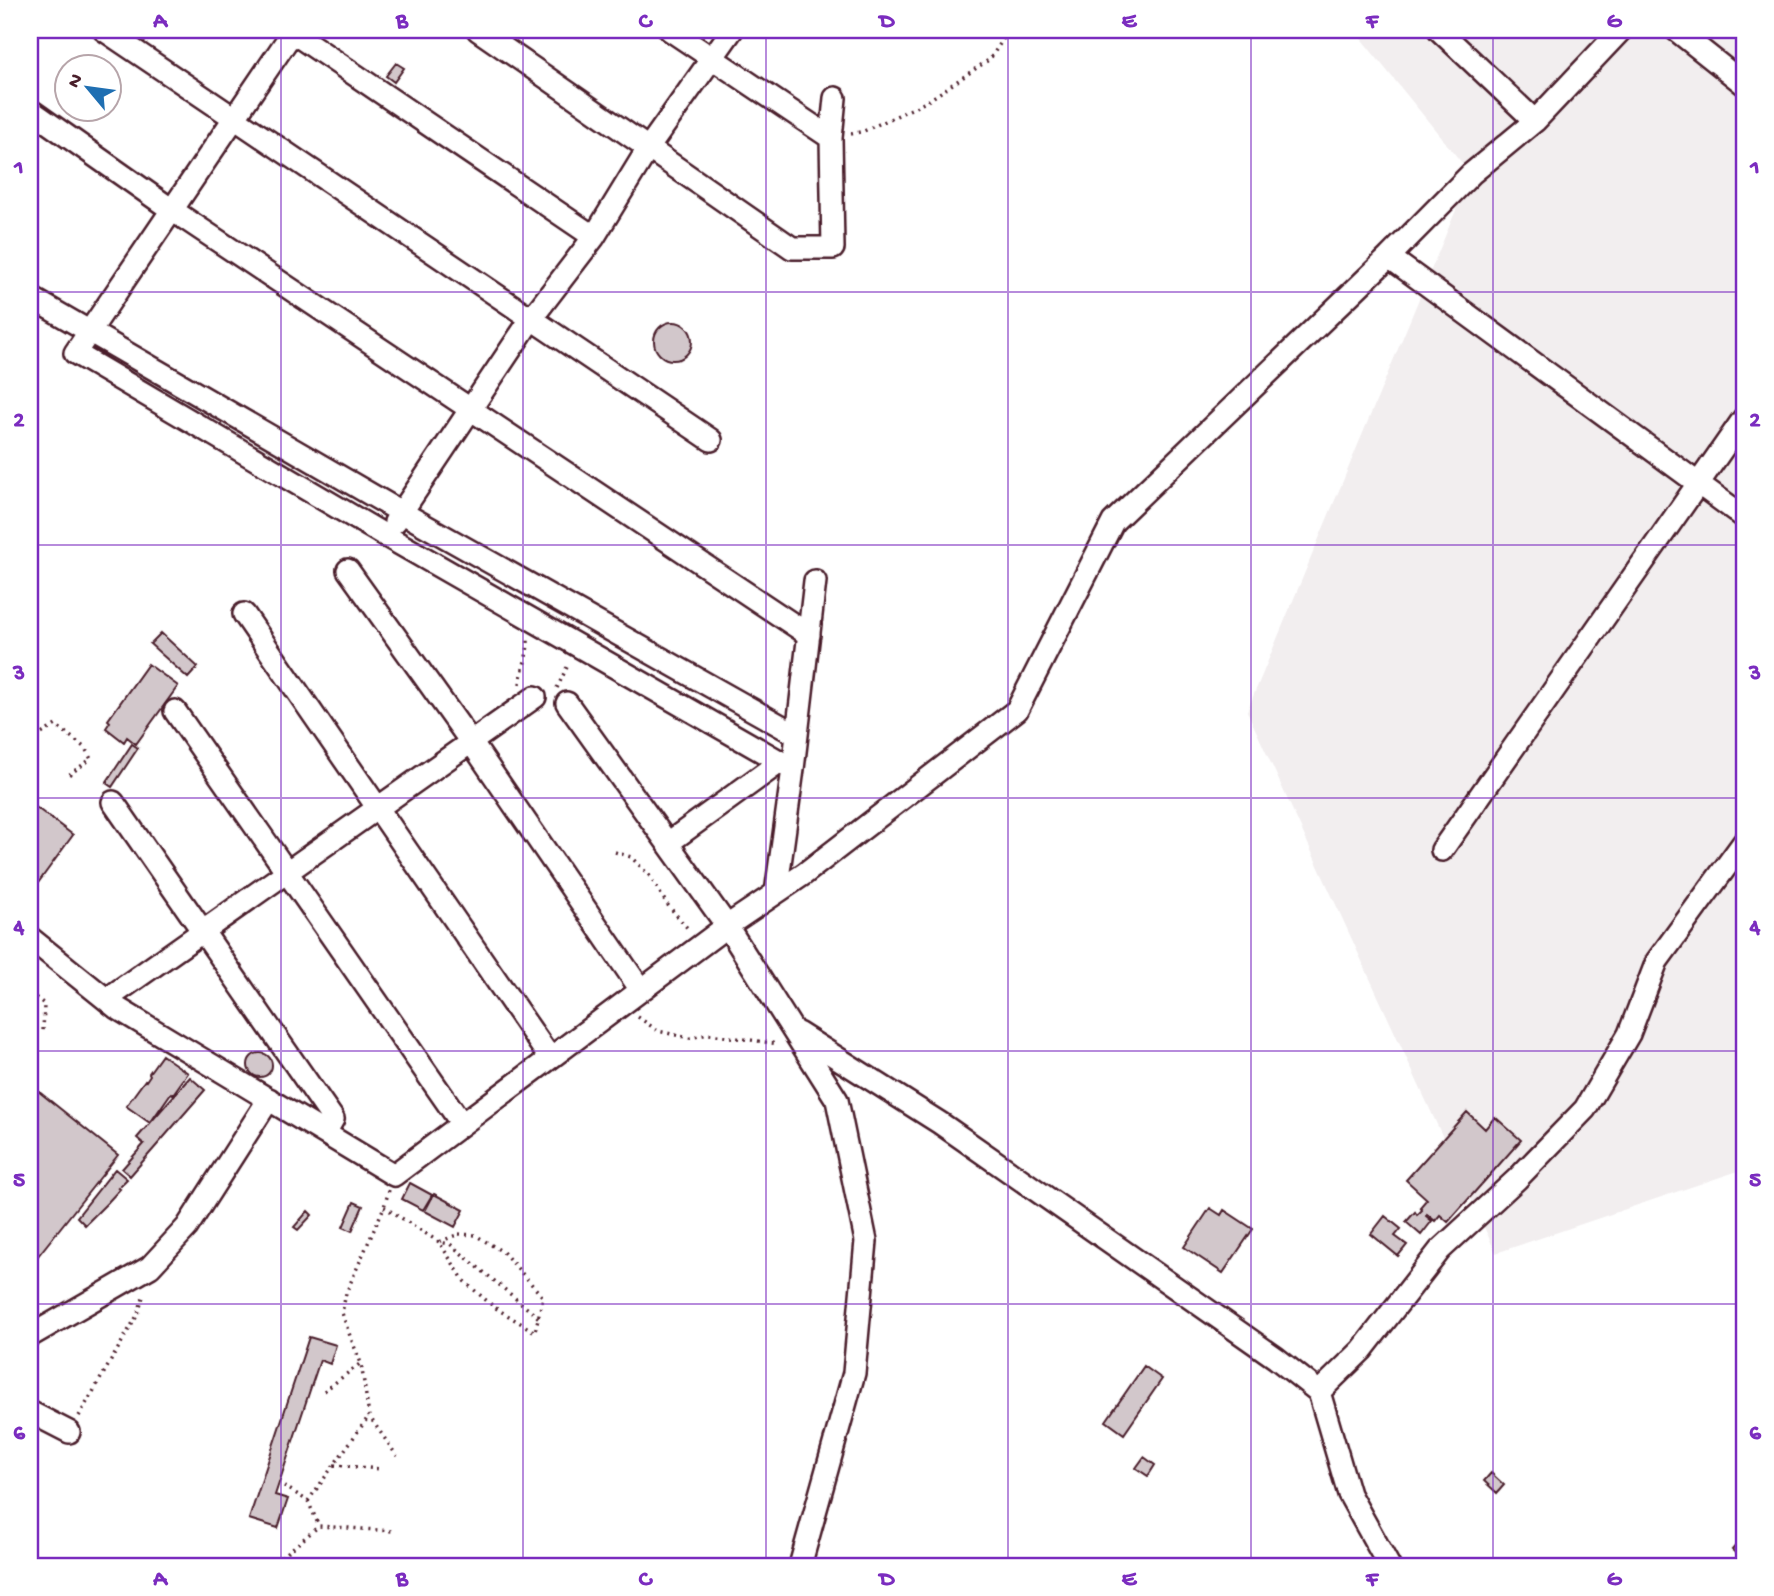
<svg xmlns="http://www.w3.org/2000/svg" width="1774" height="1596" font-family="'Gochi Hand',sans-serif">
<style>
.built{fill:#f2eeef}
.building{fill:#d2c7cb;stroke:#4a1f2b;stroke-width:2}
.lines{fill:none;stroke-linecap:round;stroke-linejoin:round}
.street-casing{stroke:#4a1f2b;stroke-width:26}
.path{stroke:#4a1f2b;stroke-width:3.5;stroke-dasharray:2 5;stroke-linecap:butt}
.street{stroke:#fff;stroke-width:21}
.grid{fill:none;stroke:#7b2cbf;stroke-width:2;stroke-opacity:0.55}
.neatline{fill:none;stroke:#7b2cbf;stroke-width:2.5}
.grid-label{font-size:23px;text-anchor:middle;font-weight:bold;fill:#7b2cbf}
</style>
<rect width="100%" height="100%" fill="#fff"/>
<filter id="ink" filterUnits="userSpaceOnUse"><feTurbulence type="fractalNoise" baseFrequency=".0143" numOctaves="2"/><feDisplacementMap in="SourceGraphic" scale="14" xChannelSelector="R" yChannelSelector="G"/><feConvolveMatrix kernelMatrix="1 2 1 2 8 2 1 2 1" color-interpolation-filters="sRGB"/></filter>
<g filter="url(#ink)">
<path class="built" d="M1354 30H1744V1169L1496 1253 1247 711 1471 174Z"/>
<path class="building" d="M396 63 404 68 394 82 386 76Z
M654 341a19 19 0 1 1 38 0a19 19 0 1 1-38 0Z
M161 633 198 667 188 678 150 644Z
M148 664 178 686 136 744 127 737 124 742 106 728 110 722 108 720Z
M132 744 138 748 112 787 106 783Z
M37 808 73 835 30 894V818Z
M248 1065a12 12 0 1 1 24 0a12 12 0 1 1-24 0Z
M162 1055 188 1073 173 1094 171 1093 150 1123 126 1106 145 1080 146 1081 150 1075 149 1073Z
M190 1077 205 1090 130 1176 122 1169 144 1144 137 1138Z
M33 1087 118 1155 30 1266V1092Z
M1467 1112 1485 1129 1495 1117 1521 1140 1448 1222 1440 1215 1435 1221 1427 1214 1426 1216 1432 1221 1421 1235 1406 1222 1415 1212 1417 1215 1422 1210 1420 1207 1427 1199 1406 1180Z
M115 1169 127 1179 118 1188 120 1189 108 1202 85 1225 77 1217Z
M410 1183 432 1195 423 1210 402 1199Z
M434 1194 464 1210 455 1227 425 1211Z
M354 1202 363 1206 352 1231 343 1227Z
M1210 1208 1221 1215 1224 1210 1253 1229 1223 1273 1184 1247Z
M308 1211 312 1215 298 1230 294 1227Z
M1385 1216 1401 1229 1395 1236 1407 1245 1398 1256 1371 1234Z
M309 1337 336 1345 330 1364 320 1360 275 1495 288 1499 278 1528 249 1519Z
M1144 1366 1162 1379 1124 1434 1106 1421Z
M1144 1457 1155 1465 1148 1476 1136 1468Z
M1491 1473 1504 1485 1497 1493 1484 1481Z
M1744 1536V1560L1732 1550Z"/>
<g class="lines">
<defs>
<path id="street" d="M104 30 711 440
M289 30 594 237
M294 30 75 353 386 536 793 769
M478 30 792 248H833L831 138 835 98
M670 30 831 138
M1439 30 1535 121
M1676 30 1744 84
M30 110 172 210 809 635
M1389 257 1744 517
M30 297 401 512 797 735
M395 522 531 319 594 237 649 147 732 30
M348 570 471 742 641 990
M244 614 550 1058
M567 703 727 926 837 1100 866 1241 854 1373 800 1566
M175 711 462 1124
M113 802 333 1119 325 1133
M668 843 780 762
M1442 850 1744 418
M776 893 793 769 815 581
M30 938 117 1008 394 1175 727 926 804 874 1017 710 1113 522 1389 257 1471 174 1535 121 1621 30
M107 999 535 697
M798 1033 940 1123 1276 1358 1319 1392 1349 1494 1389 1566
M30 1336 150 1267 187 1227 269 1099
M1319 1392 1362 1350 1440 1250 1517 1179 1585 1109 1629 1034 1657 961 1744 842
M30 1412 69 1432"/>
</defs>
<use href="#street" class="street-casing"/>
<path class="path" d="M851 134 864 131 926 102 990 59 1009 30
M520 684C522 668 528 656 528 640
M557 688 569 663
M30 741 56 725 85 748 91 759 67 776
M615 852 631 857 649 875 667 904 689 930
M30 993 44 1004 43 1033
M638 1017 658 1031 689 1038 709 1034 778 1044
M389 1190 384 1207 346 1293 342 1313 350 1336 361 1363 369 1416 397 1456
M384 1207 439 1242 450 1244 539 1318
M459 1234 475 1235 503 1252 543 1297 535 1332 494 1307 465 1282 439 1242Z
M324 1391 361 1363
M79 1416 138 1314 144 1293
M334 1465 381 1469
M284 1486 308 1501 319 1526
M308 1501 369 1416
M271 1566 319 1526 392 1531"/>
<use href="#street" class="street"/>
</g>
</g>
<path class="grid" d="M281 30V1566M523 30V1566M766 30V1566M1008 30V1566M1251 30V1566M1493 30V1566M30 292H1744M30 545H1744M30 798H1744M30 1051H1744M30 1304H1744"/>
<rect width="1774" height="1596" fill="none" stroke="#fff" stroke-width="77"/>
<g transform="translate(88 88) rotate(299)"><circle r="33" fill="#ffffff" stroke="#b7a5aa" stroke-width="2"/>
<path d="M0-5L12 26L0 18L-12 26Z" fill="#1f6fb2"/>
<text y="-10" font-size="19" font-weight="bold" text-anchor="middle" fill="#4a1f2b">N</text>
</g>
<rect x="38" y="38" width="1698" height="1520" class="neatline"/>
<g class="grid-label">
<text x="160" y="27">A</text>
<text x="402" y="27">B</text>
<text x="645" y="27">C</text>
<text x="887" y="27">D</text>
<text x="1129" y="27">E</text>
<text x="1372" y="27">F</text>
<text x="1614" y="27">G</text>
<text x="19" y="173">1</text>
<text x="1755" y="173">1</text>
<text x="19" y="426">2</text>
<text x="1755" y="426">2</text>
<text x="19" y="679">3</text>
<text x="1755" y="679">3</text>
<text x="19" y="933">4</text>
<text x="1755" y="933">4</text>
<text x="19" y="1186">5</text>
<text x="1755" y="1186">5</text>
<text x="19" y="1439">6</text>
<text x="1755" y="1439">6</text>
<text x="160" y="1585">A</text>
<text x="402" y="1585">B</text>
<text x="645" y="1585">C</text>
<text x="887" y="1585">D</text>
<text x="1129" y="1585">E</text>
<text x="1372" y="1585">F</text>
<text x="1614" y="1585">G</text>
</g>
</svg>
